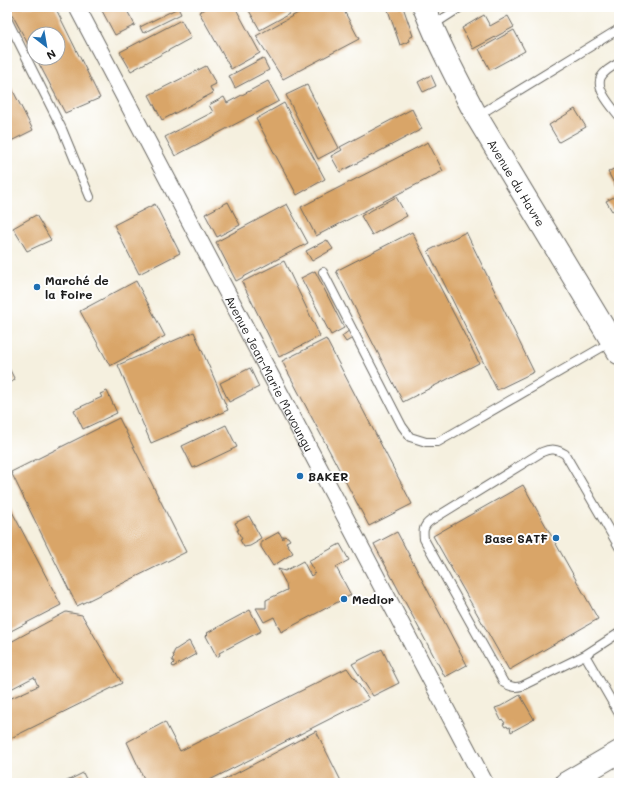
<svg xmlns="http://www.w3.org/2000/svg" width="626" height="790" font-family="Mali,sans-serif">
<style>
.building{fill:#d9a568}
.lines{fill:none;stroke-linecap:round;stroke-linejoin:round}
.lane-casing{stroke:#686660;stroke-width:10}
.street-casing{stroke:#686660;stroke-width:18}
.secondary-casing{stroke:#686660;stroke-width:24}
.lane{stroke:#fff;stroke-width:8}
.street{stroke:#fff;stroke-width:16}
.secondary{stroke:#fff;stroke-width:22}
.poi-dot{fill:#1f6fb2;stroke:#fff;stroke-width:1.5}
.labels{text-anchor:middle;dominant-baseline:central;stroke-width:4;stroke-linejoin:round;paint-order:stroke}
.street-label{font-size:12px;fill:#1c1c1c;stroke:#fff}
.poi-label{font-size:12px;font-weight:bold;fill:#1c1c1c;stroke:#fff;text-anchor:start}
</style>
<rect width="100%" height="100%" fill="#fff"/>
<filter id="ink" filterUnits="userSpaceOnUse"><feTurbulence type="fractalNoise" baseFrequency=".025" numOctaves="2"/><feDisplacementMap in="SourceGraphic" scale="8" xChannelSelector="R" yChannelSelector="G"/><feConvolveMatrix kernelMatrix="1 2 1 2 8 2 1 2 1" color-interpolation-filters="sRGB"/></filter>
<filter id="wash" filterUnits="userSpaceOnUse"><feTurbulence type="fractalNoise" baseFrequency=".012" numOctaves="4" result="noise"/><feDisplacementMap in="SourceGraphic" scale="16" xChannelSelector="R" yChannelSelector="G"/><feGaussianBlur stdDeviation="0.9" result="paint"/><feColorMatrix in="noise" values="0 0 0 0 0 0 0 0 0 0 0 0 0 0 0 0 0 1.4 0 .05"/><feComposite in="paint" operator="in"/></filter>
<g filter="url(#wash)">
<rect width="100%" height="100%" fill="#f5f0df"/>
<g id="blocks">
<path class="building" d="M8 7H55L100 98 65 113 36 58H58V34H34V55Z
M100 7H125L135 25 115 35Z
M208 7H235L260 53 231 69 199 12Z
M247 7H286L289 14 260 30Z
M309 7H342L359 39 283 79 256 36Z
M387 7H403L413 36 409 38 410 41 400 45Z
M178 8 181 14 143 33 140 27Z
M484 15 490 26 508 16 514 27 473 49 462 28Z
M181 20 191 38 131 71 120 52Z
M514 30 525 51 490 70 479 49Z
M263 58 269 70 235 88 229 76Z
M206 66 216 84 210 87 213 93 162 120 149 95Z
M431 75 436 86 423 92 418 82Z
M7 79 33 130 7 143Z
M268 81 279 101 175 156 165 137 213 112 209 105 224 97 227 103Z
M307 85 339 148 318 159 286 95Z
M284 103 325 179 297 195 256 119Z
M412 109 422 129 340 172 331 156 342 150 340 147Z
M575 109 586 127 559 142 549 125Z
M428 142 443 171 316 236 301 207Z
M619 166V193L608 172Z
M396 197 407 216 372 235 361 216Z
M614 197 619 204V207L612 211 606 201Z
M228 202 240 225 217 237 205 214Z
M155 204 180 253 139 274 114 225Z
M287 204 308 243 236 281 216 242Z
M36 215 51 240 27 251 13 228Z
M412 232 479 363 403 402 336 271Z
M466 232 534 372 497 390 428 251Z
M327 240 333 249 312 261 306 251Z
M284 261 320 336 279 357 242 282Z
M315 271 344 328 331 335 301 278Z
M136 281 165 336 110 366 80 311Z
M350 330 354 337 346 342 342 336Z
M194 332 228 410 151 443 118 365Z
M326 339 412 504 369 526 282 361Z
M7 364 15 380 7 384Z
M250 368 259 387 229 402 220 383Z
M107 391 117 413 83 429 74 410 102 397 100 394Z
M119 418 186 552 77 606 11 472Z
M226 425 237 447 193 468 182 446Z
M523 485 598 619 509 670 433 536Z
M7 502 61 605 7 633Z
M249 516 261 538 256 541 257 542 250 546 244 547 240 540 242 539 237 530H239L235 523Z
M279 532 283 539V536L288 537 290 540 286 542 293 553 273 566 261 547V542Z
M397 532 467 665 445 677 374 544Z
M340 544 349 560 336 567 351 595 281 632 274 617 264 622 256 608H266V600L287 590 286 584 278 569 285 571 303 561 311 576 315 573 308 561Z
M250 610 261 631 219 653 220 655 217 657 206 636 208 634 207 633Z
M66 612 82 615 122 683 7 740V700L38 686 34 677 7 691V644Z
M189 641 196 654 173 667 172 665 174 663 172 659 174 657 173 654 175 650Z
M382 649 399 683 373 696 352 664Z
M347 668 369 699 204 783H146L127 742 165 722 180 751Z
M520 695 534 719 533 720 511 732 510 727 508 728 507 726 505 727 503 724 505 723 502 719 501 720 495 708 501 706Z
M316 731 342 783H218Z
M83 773 88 783H63Z"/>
</g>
</g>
<g filter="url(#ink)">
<use href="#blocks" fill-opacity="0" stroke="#686660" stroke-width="1"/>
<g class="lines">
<defs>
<path id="lane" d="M7 19 62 129 90 197
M433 25 461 7
M619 63C613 66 605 70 601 77 595 89 612 107 619 116
M477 116 619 29
M323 272 402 426 410 437 426 442H438L611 342
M619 547 565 454C557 449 551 448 542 452L430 521C423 526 423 531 424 539L504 683C511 687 515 688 522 686L585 655 619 633
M585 655 619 714"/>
<g id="street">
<path id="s1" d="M77 7 485 783"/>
</g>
<g id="secondary">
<path id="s2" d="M424 7C439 45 458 81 477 117L619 353"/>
<path d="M566 783 619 752"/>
</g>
</defs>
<use href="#lane" class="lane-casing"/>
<use href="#street" class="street-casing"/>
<use href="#secondary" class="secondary-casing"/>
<use href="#lane" class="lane"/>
<use href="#street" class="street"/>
<use href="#secondary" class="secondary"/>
</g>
</g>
<g class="poi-dot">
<circle cx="37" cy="287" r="4"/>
<circle cx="300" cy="476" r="4"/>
<circle cx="556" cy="538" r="4"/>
<circle cx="344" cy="599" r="4"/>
</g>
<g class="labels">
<g class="street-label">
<text stroke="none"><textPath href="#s2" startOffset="199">Avenue du Havre</textPath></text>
<text stroke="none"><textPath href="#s1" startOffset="414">Avenue Jean-Marie Mavoungu</textPath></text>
</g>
<g class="poi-label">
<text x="45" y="280">Marché de<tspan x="45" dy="14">la Foire</tspan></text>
<text x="308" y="476">BAKER</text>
<text x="548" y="538" text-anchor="end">Base SATF</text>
<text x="352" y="599">Medior</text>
</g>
</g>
<rect width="626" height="790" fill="none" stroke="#fff" stroke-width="24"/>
<g transform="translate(46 46) rotate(149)"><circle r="19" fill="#ffffff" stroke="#a4a4a4"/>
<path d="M0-3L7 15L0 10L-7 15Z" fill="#1f6fb2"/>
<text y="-6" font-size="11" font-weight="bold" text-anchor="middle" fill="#1c1c1c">N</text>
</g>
</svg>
